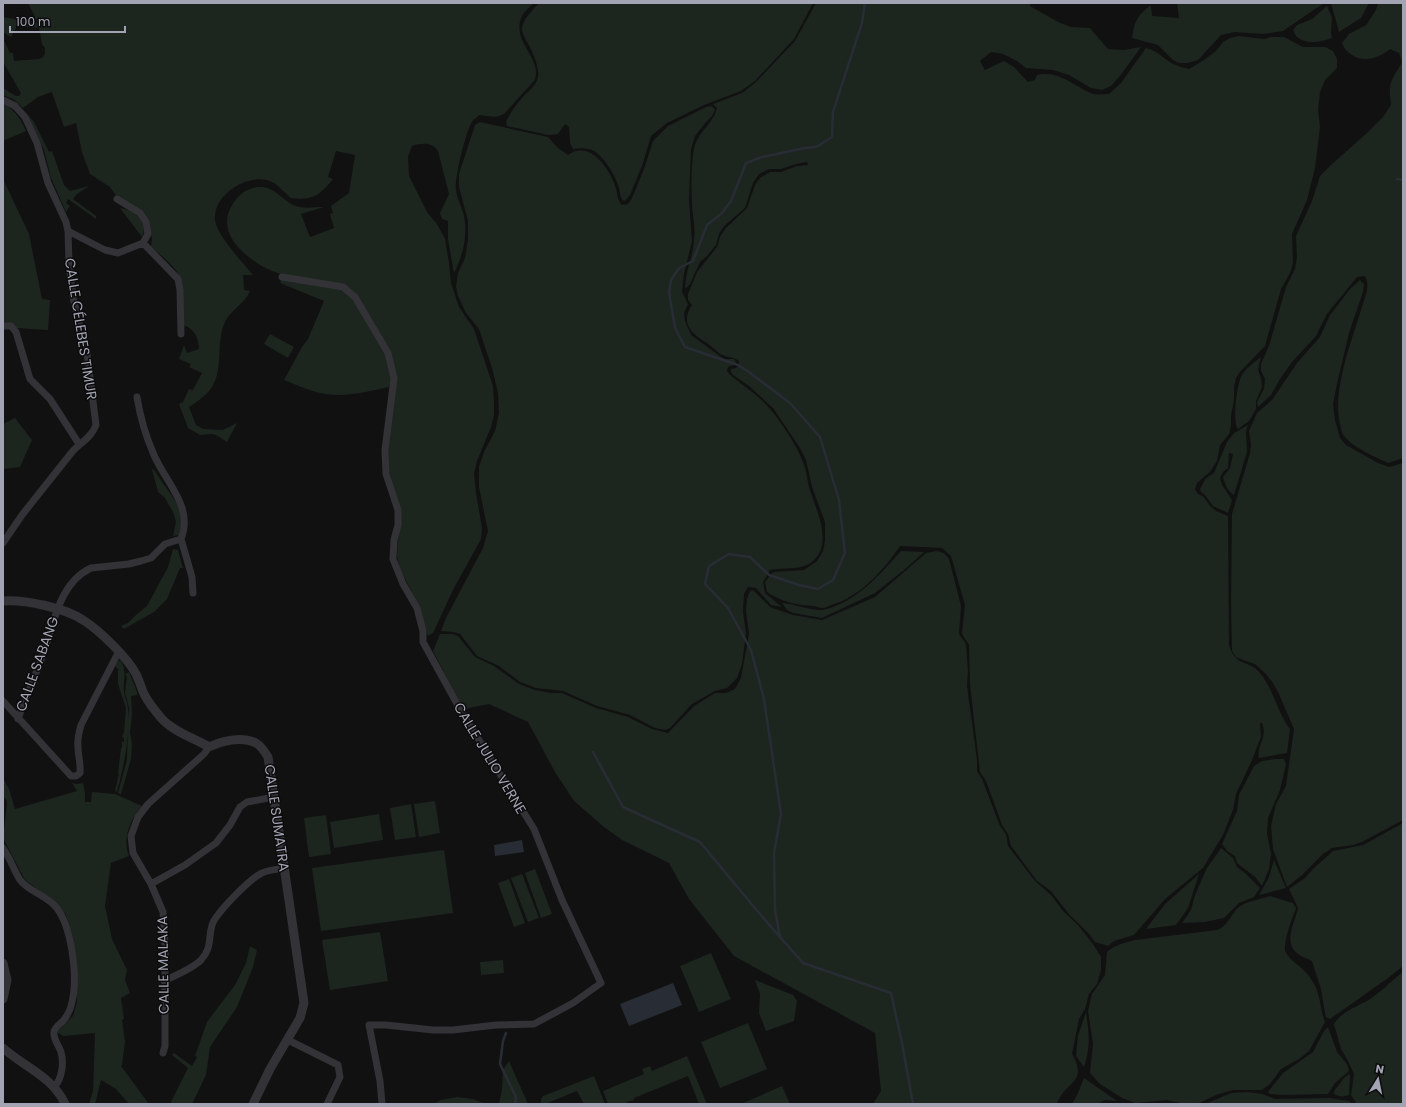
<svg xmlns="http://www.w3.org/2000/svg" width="1406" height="1107" font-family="Poppins,sans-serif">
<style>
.green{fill:#1d251f}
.water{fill:#282d35}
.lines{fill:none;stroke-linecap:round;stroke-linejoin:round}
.stream{stroke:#282d35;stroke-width:2.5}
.minor{stroke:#323237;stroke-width:7}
.tertiary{stroke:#323237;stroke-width:9}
.labels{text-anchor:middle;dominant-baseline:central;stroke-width:3;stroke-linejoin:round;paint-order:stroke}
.street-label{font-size:14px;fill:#a3a4b3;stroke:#0c0c0d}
</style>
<rect width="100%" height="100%" fill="#111112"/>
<path class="green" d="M28 3H534C530 7 526 10 523 14 508 41 545 59 534 81L504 114C494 119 489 116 479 115 477 117 474 119 472 122 466 131 454 179 456 190 457 199 462 207 464 216 468 235 463 256 454 273L448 239V221L442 219 440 213 449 194 438 151C432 142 422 143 412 146L408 157 409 176 427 212 437 224 445 239 449 263 451 283 459 307 474 329 493 386 494 402V415L491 427 477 461 474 474 476 493 482 528 481 539 453 590 433 633 428 636 419 606 400 569 397 556 398 540 401 520 389 471 388 443 397 377 388 350 372 319 356 294C338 289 320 284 303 280 289 276 273 273 260 265 241 253 219 233 230 209 235 198 244 189 257 187 274 185 282 201 296 206 304 209 316 207 324 207L301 214 310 237 334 228 330 214 333 213 331 206 349 193 355 155 336 151 328 177 333 179C320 195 313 201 291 198 284 193 277 182 267 180 245 175 213 195 215 220 216 234 243 263 253 275H243L244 290 250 291C245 304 231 309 225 322 216 341 223 366 214 383 210 393 198 401 189 407L196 425 203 429 223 430 237 423 227 442 218 436 213 434 200 435 188 428 179 404 183 402 189 389 193 390 202 373 189 367 191 364 179 359 184 345 187 353 199 349C198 337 195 329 183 325 183 314 184 292 182 282 178 268 162 256 151 247L152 238 148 221 115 194 110 187 90 174 82 152 76 123 64 127 52 92 38 97 23 108 13 99 3 95V88L16 96H19L21 93 3 62V38L10 53H13L14 61 39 59 43 57 45 53V48L42 44 39 28 17 26 11 37 3 32V17L38 23Z
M539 3H813L794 39 755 81 741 91 704 105 667 123 651 136 642 166 630 195 625 201 622 200C620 196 620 192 619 188 616 176 603 155 592 150 586 148 579 148 573 149L570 143 569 127 565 124 558 134 548 135 507 126 506 122C510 113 515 106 521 99 527 92 537 85 538 77 539 72 537 66 536 62 526 30 509 34 539 3Z
M816 3H1030V6L1058 22 1071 27 1090 28 1108 49 1124 50 1141 47 1120 76 1111 86 1102 90 1091 88 1069 75 1053 70 1026 68 1017 61 1003 54 991 52 980 61 985 70 1004 61 1014 67 1028 82 1035 80 1037 75C1060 70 1074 87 1093 94 1098 95 1104 94 1109 94L1121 83 1146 48C1158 50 1165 61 1176 65 1180 67 1185 68 1189 69L1204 60 1216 51 1223 42 1230 38 1239 36 1264 39 1271 37H1284L1303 47H1325L1333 51 1337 59V68L1325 80 1320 92 1318 110 1320 127 1315 168 1307 200 1292 234 1293 263 1290 273 1281 289 1265 346 1240 372 1236 378 1234 387V400L1231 416V425L1229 434 1220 445 1217 461 1210 472 1197 483 1195 489 1198 494 1204 497 1210 506 1216 511 1228 516 1229 645C1236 668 1249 659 1260 673 1274 690 1277 712 1290 729L1287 753 1259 758C1256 745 1268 739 1262 723H1260L1261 737 1252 760 1236 794 1233 810 1223 835 1203 868 1165 899 1134 935 1114 941 1108 946 1095 942 1089 934 1068 913 1051 891 1037 881 1011 846 1008 834 1002 825 986 781 980 772 970 685 969 645 962 634 965 605 951 556 942 548 900 546C884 570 860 597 831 605 829 606 825 608 822 608 819 608 816 606 813 606 796 605 782 602 767 592L765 582 773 572 804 570 817 561 823 551 825 541V522L812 487 806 460 800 448 773 408 749 386 733 375 731 372V369C737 368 739 367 739 361 734 357 731 358 725 356 718 354 713 347 707 343 691 334 680 323 692 305L688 300V294L697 272 717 247 720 237 725 229 747 208 755 185 760 178 770 172H781L797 166 808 165 807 162 796 164 781 169H769L759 174 753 183 745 208 724 226 719 234 716 245 707 256 700 262 690 284 685 289C685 272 693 257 694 240 696 228 692 215 692 203 691 190 691 157 695 145 700 130 714 122 717 108L713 104 742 93 756 82 795 41Z
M1177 3H1324L1283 31 1263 34 1235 32 1221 35 1198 60 1188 63H1179L1173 60 1158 45 1132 38C1135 20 1137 16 1151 5L1152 16 1179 18Z
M1331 3H1369L1361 18 1339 32Z
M1378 3H1403V458L1388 463C1375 457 1352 447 1344 436 1341 432 1341 428 1340 424 1332 392 1351 342 1361 310 1364 299 1371 287 1365 276L1357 277 1327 314 1316 336 1292 362 1280 379 1271 395 1258 407 1257 402 1264 389 1265 379 1261 371V364L1269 346 1286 287 1295 269 1297 257 1296 236 1312 201 1320 176 1331 165 1367 133 1383 117 1391 105C1388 81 1391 82 1402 62L1399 53 1390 49C1386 52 1381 56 1376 57 1363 62 1347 57 1342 43L1349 34 1366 25 1376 10Z
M1327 6 1332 18 1331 33 1332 38C1319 43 1298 46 1293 30L1297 25 1312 19Z
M3 104C15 110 21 119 26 131L3 141Z
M712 106 715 110 712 116 706 122 695 136 691 149 689 200 692 241 684 274 682 292 688 304 684 313 685 321 691 335 724 359H734L736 362 734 365 728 367 727 371C731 377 735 378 740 383 750 390 762 399 770 409 779 419 798 447 802 460 806 468 807 478 809 487 815 508 834 542 813 561 802 571 784 567 770 570L763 582 765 593 782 607 771 605 756 588 748 587 744 594 743 612 746 633 742 664 737 678 727 688 715 691 692 704 670 728 665 730 655 728 630 715 597 706 563 691 536 688 520 682 499 666 477 656 460 634 453 632 441 631 446 618 483 548 488 531 479 487V467L484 452 495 431 499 413 498 393 492 368 479 329 466 313 458 296 456 286 458 273 465 258 468 240V221L459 187V174L475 125 480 122 548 137 558 148 568 155C571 153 574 151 577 151 596 147 612 174 616 189 618 195 617 200 622 205L628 204 632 198 644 169 653 141 668 126 706 107Z
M28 115 34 122 49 152 52 151 64 185 70 191 89 186 77 194 73 199 96 216V219L68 199 66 203 70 206 66 212 51 178 44 150Z
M3 179 29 234 42 299 50 300 48 330 16 328 3 323Z
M120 208C134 210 149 221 142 237Z
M281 280 341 290 354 298 387 355 392 380 389 387C366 392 340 399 316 392 305 389 295 384 284 380L302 347 308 339 324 301 280 283Z
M1360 280 1364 284 1363 292 1349 333 1337 384 1333 404 1335 420 1340 438 1346 445 1378 463 1389 467 1403 463V820L1362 842 1353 845 1332 848 1323 854 1302 875 1287 887 1273 849 1271 826 1276 804 1286 786 1294 729 1279 694 1273 683 1265 673 1255 664 1243 660 1236 657 1232 651 1231 601 1232 514 1250 453 1251 445 1249 431 1257 413 1272 400 1297 363 1320 337 1330 315 1350 289Z
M270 334 294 347 288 358 264 344Z
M1261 357 1258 370 1261 378 1262 387 1256 401V409L1249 421 1238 429C1232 422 1237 385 1241 377 1244 369 1255 362 1261 357Z
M15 418 32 440 20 467 3 469V424Z
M1248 425 1246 432 1247 452 1234 495C1228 491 1225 485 1223 477L1230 468 1233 454 1229 453 1228 468 1223 472 1220 478 1222 485 1232 500 1228 513 1213 506 1205 495 1201 492 1200 489 1206 478 1214 473 1227 442 1234 433Z
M152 469 154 470 180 508 182 521 179 535 173 536 176 522 173 512 165 498 158 492Z
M173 549 178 550 183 568H180L167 599 154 612 124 629 121 626 128 623 136 615 147 606 168 567Z
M901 551 924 552 904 570 875 593 822 618 793 613 787 610 782 603C795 604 808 610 821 610 825 610 829 608 833 607 861 597 882 572 901 551Z
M937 551 944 553 949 559 958 594 961 606 959 634 966 644 968 671 967 686 977 760V771L982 779 1000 826 1006 834 1008 846 1035 881 1051 895 1063 911 1078 925 1093 944 1101 957V970L1097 984 1089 994 1085 1009 1079 1019 1072 1054C1089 1084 1065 1080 1057 1104H873L881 1091 875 1033 734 956 689 899 669 863 622 840 604 827 574 801 555 772 528 722 489 704 464 709 452 688 433 651 440 634H452L458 636 475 657 494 666 519 684 535 690 551 693H562L596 708 628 717 652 729 668 733 694 706 715 693H726L735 689 741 678 749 634 746 611 747 599 750 591 753 590 770 607 793 615 822 620 875 597 926 553Z
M118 661H121C127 669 123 682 124 691 124 697 128 703 128 709 130 737 124 765 117 792L115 791 119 774H118L121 748H122V742H124V738L122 737 124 732 126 708 118 684V670H119L115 666Z
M129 672 137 692V695L131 696 132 713 130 733 132 744 131 759 121 794 118 793 127 760 128 729 129 708 125 693 127 677 125 674Z
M1275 759H1284L1286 764 1280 790 1268 818 1267 833 1271 854 1269 869 1262 886 1255 877 1237 863 1235 856 1227 851 1222 844 1237 811 1239 795 1254 766 1262 761Z
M3 778 9 789 15 809 77 791 72 783 77 784 83 783 85 793V802H91L92 792 115 794 142 806C130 820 122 838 129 856L111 863 105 906 112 939 127 970 125 980 130 993 121 998 124 1019 122 1020 125 1042 122 1065 121 1066 149 1104H129L116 1089 101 1080 95 1104H89L93 1091 95 1033 63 1036 57 1032 73 1016 77 1002 76 960 73 937 66 915 56 903 25 880 3 838 7 804V801L3 796Z
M435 801 440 833 419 837 414 804Z
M411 804 416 837 395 840 390 808Z
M379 814 383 840 334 848 330 822Z
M326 815 331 854 309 857 304 818Z
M1403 823V966L1388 978 1330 1019 1326 1017 1325 1013 1321 989 1312 961C1307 958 1301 957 1297 953 1283 943 1295 921 1298 908L1289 889 1305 878 1314 868 1333 851 1363 845Z
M1221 848 1233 858 1237 867 1246 874 1260 888 1254 897 1239 903 1224 918 1205 922 1182 923 1191 910 1195 895 1207 868Z
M444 850 453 913 321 931 312 868Z
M1274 860 1286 888 1259 895 1269 877Z
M535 869 552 914 541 918 525 873Z
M522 874 539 918 528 922 511 878Z
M1199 874 1188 908 1176 925 1146 929 1165 904Z
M509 879 525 923 514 927 498 883Z
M1270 896 1293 903 1296 908C1292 919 1284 939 1285 950 1286 954 1291 960 1294 962 1303 969 1309 974 1314 984 1321 996 1320 1010 1325 1022L1309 1051 1299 1059 1281 1069 1270 1084 1262 1090H1233L1216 1095 1197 1104H1184L1167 1100 1135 1103 1122 1098 1100 1084 1090 1073 1093 1044 1088 1011 1092 994 1105 975 1107 952C1115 945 1124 943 1135 940L1217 930C1228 926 1230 915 1239 907 1245 902 1261 899 1270 896Z
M380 932 388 981 330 990 322 940Z
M250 946 257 950 253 967 237 1007 210 1047 206 1075 192 1104H170L188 1068 172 1055 174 1053 192 1066 197 1057 195 1056 207 1022 235 985 246 963Z
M711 953 731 999 699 1012 680 966Z
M503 960 504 973 481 975 480 962Z
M1403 972V1104H1357L1351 1095 1354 1074 1348 1061 1341 1049 1334 1024C1341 1012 1356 1007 1367 1001 1380 993 1391 981 1403 972Z
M755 980 793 995 797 1001 794 1021 766 1031 759 1013 760 994Z
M1086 1012C1089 1034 1091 1045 1084 1067L1076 1056 1078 1036Z
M748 1023 767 1069 720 1088 701 1042Z
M1328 1027 1337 1052 1347 1064 1349 1071 1335 1083 1328 1094 1283 1095 1270 1094 1268 1092 1283 1073 1313 1052 1324 1031Z
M687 1056 707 1104H699L688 1076 634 1098V1100L627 1102V1104H608L603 1091 644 1074 642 1069 650 1066 652 1071Z
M509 1061 528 1104H499L502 1089 503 1070Z
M1349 1074 1350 1076 1349 1095C1344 1097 1339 1097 1334 1094V1091L1344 1078Z
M594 1076 605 1104H584L577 1091 545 1104H541V1099L543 1096Z
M1084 1078 1117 1101 1105 1100 1097 1104H1072L1078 1093Z
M782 1086 790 1104H741Z
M1248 1092 1262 1094 1275 1099 1330 1098 1349 1101 1352 1104H1205L1231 1093Z
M457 1097 473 1099 485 1104H433L441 1100Z"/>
<path class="water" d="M522 840 524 852 495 856 494 845Z
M673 983 682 1005 629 1026 620 1004Z"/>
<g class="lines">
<path class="stream" d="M865 3 862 23 833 112 832 137 816 147 805 148 762 157 746 163 731 201 721 214 707 225 693 261 679 268 671 280 669 292 675 328 685 347 738 365 749 372 790 403 820 437 839 500 845 553 833 580 818 589 799 585 769 575 750 557 729 554 709 566 705 584 728 608 751 650 764 699 781 814 774 853 775 910 780 937 803 963 891 993 902 1043 913 1104
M1397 179 1403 180
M593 752 623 807 700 842 754 907 779 936
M506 1033 503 1041 500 1064 516 1097 515 1104"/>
<path class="minor" d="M3 100 15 106 25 117 37 143 48 183 66 222 68 231 69 264 73 297 79 324 87 353 96 425C92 437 80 443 72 452L22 515 3 543
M68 231 105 250 118 253 143 243 148 234 146 222 140 213 117 199
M143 243 178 279 180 290 181 334
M282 277 343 287 355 297 388 353 394 378 385 450 386 474 398 510V525L394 540 393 559 403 584 417 608 423 631V642L461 711 534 829 562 900 601 983 573 1003 534 1024 496 1025 453 1030H433L386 1025H369L380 1081 382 1104
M3 326H11L16 332 30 379 50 399 79 444
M137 397C140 416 146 437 154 455 166 483 194 507 181 539
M3 701 71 776H76L80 773C81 764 78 756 78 747 77 740 79 732 81 725L119 651
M18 719C26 696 36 674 44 652 54 623 59 583 91 568L129 564 141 561 151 558 165 544 181 539 192 577 193 593
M3 848C10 858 14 870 20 880 27 890 46 896 54 905 72 923 78 978 72 1002 71 1008 68 1015 63 1021 60 1024 55 1027 54 1032 53 1039 59 1046 61 1052 64 1063 62 1078 55 1086
M151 884 185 865 216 843 230 825 240 807 247 802 274 797
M164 981C176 975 192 969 201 960 212 948 208 939 212 925 216 913 248 881 260 874 266 870 276 870 283 868
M288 1040 338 1065 340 1077 327 1104
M163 1053 165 1046V945L163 912 151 884 133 853 131 836 138 817 148 804 204 754 209 747"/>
<path class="tertiary" d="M3 601C24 599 65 608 83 620 99 630 127 657 136 674 139 680 141 687 144 694 148 702 156 712 162 719 174 732 194 738 209 747 222 741 241 736 256 743 261 746 265 752 268 757L304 1003 300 1018 270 1069 253 1104
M3 963 7 980 3 999
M3 1048C24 1067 53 1077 65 1104"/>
</g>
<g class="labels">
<g class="street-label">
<text transform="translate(81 329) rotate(81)">CALLE CÉLEBES TIMUR</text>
<text transform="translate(37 664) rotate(-70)">CALLE SABANG</text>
<text transform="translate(490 758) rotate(59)">CALLE JULIO VERNE</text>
<text transform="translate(277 818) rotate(82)">CALLE SUMATRA</text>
<text transform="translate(163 965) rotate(-91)">CALLE MALAKA</text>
</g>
</g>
<rect width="1406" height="1107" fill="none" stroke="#a3a4b3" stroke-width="8"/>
<g transform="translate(1378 1079) rotate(10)" stroke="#0c0c0d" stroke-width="3" paint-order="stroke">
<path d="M0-3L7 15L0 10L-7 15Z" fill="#a3a4b3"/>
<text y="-6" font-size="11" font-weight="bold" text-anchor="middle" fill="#a3a4b3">N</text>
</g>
<path d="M10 26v6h115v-6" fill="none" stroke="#a3a4b3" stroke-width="2"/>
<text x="16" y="26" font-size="12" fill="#a3a4b3" stroke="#0c0c0d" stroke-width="3" paint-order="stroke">100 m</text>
</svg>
